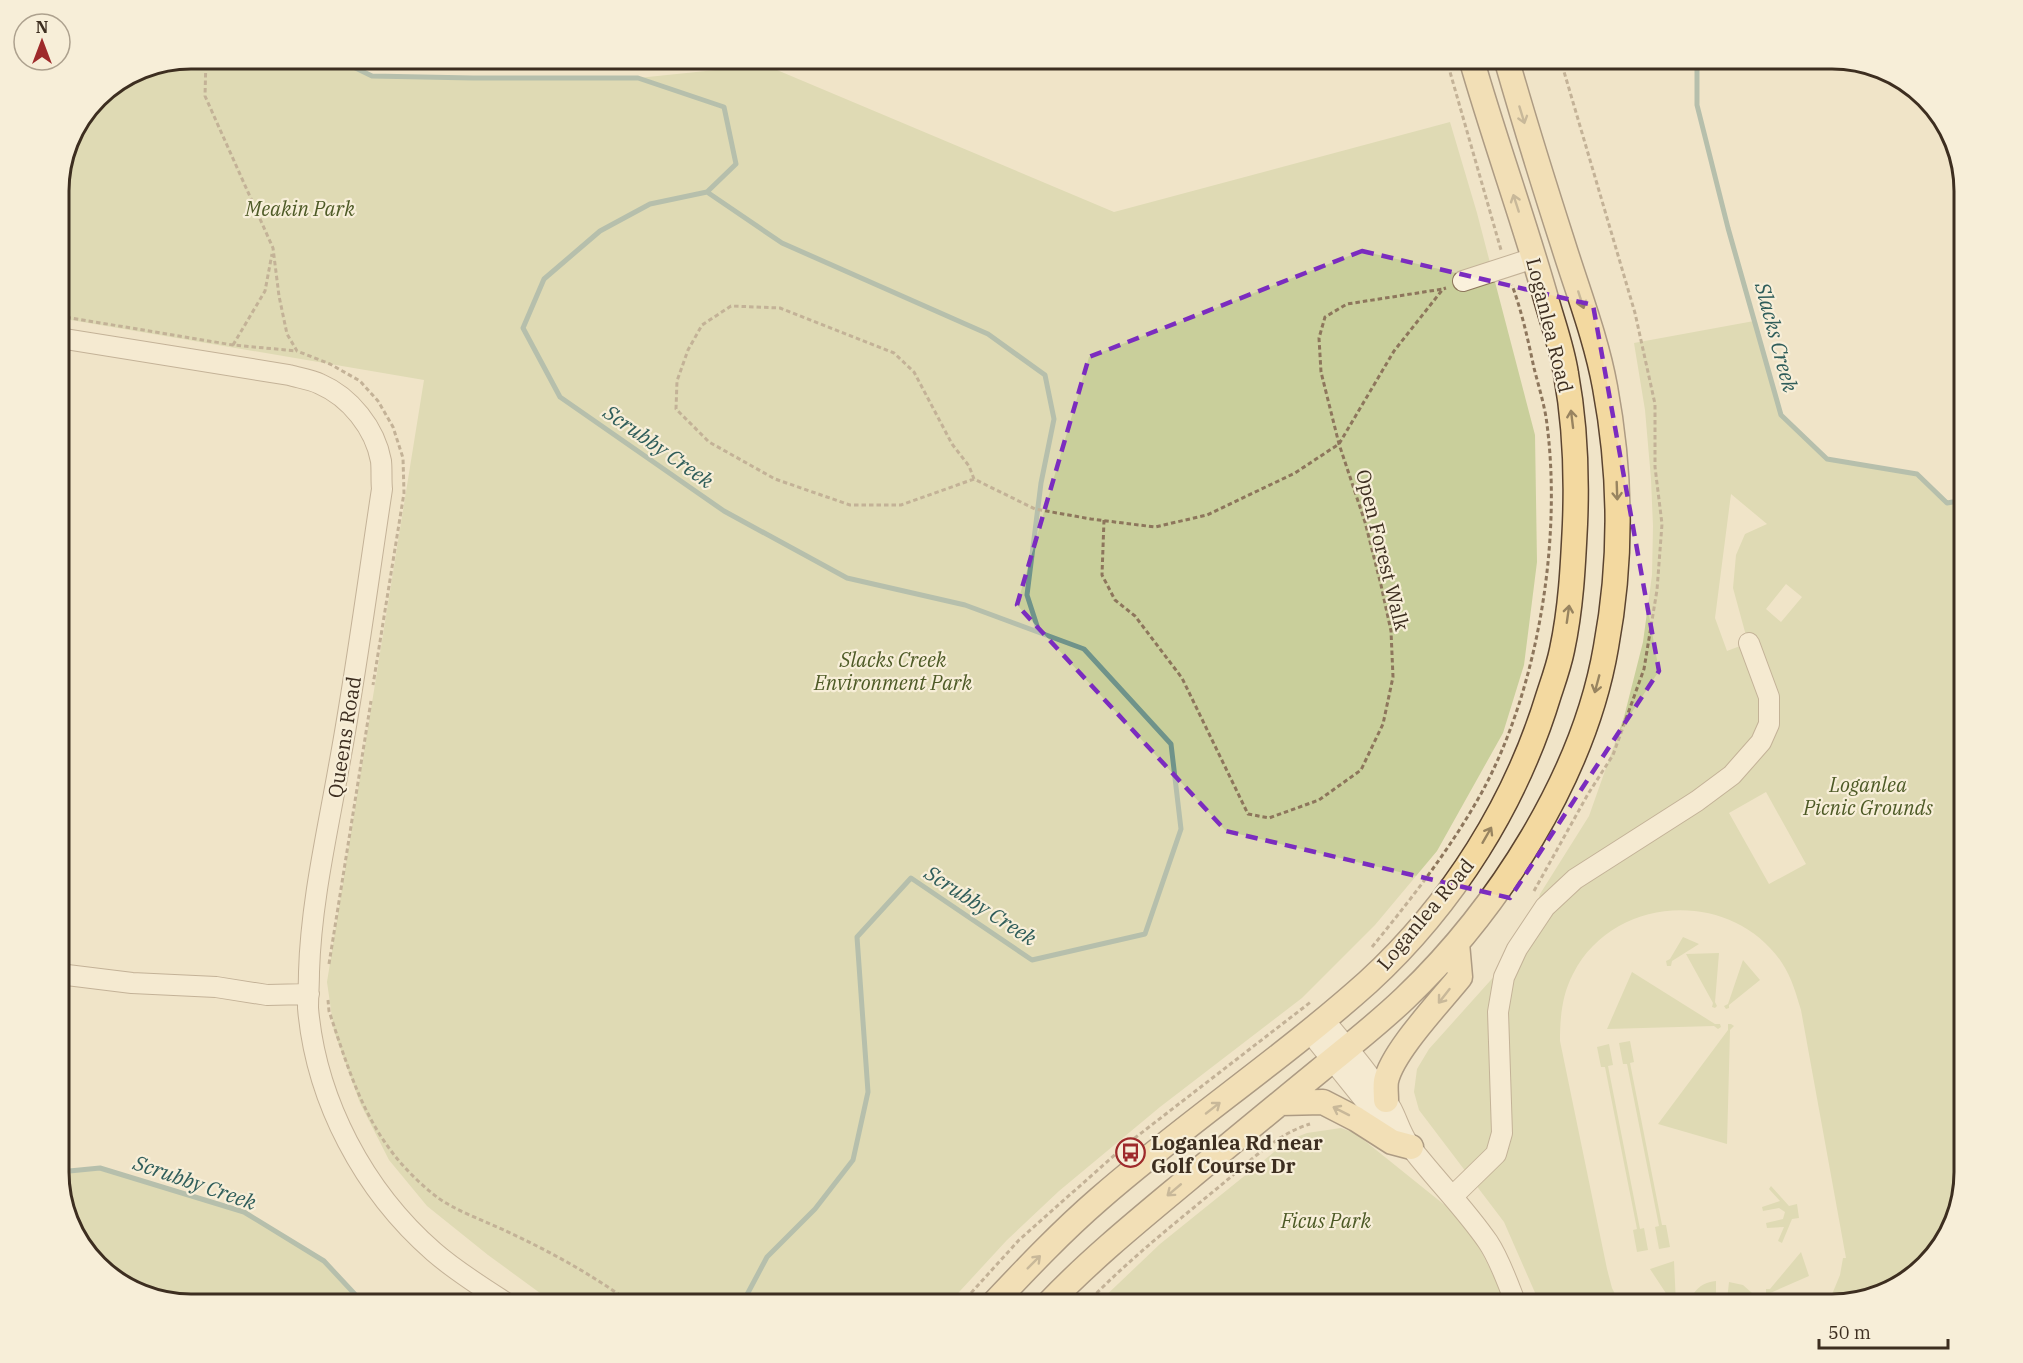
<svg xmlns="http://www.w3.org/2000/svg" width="2023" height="1363" font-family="'IBM Plex Serif',serif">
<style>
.green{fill:#c9cf9b;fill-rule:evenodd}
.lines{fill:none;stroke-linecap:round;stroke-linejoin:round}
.stream{stroke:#6f938a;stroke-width:5}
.minor-casing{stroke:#8d765c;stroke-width:22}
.major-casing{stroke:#5b4430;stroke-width:27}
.path{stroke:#8d765c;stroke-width:3;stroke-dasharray:4.5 3;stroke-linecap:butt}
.minor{stroke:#faf1dc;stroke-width:20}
.major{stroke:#f3d9a0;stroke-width:24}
.oneway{stroke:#988460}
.marked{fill:none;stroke:#7b2cbf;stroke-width:4.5;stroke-dasharray:12 8;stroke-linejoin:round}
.labels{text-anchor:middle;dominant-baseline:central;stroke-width:4.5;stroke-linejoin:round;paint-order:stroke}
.park-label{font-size:20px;font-style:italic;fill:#4d5a26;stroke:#f7eed8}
.street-label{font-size:20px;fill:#3d2e20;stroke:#f7eed8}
.poi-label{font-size:20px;font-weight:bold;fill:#3d2e20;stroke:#f7eed8;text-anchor:start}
.water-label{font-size:21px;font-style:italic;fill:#2f5d5a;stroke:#f7eed8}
.rim{fill:none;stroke:#3d2e20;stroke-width:3}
</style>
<rect width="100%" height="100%" fill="#f0e4c8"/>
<path class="green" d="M192 59H335L372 76 473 78H638L765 65 1114 212 1450 122 1477 213 1535 435 1537 562 1524 665 1503 733 1437 851 1375 925 1302 998 1160 1107 1059 1191 1007 1240 948 1304H555L488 1255 427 1206 389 1160 360 1103 334 1031 327 982 424 380 59 318V183L69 140 98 97 141 68Z
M1754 321 1781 415 1827 459 1917 474 1947 502 1964 500V1172L1942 1246 1891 1291 1828 1304 1840 1275 1843 1258H1846L1801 1010C1796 994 1792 978 1782 963 1733 889 1614 893 1573 974 1562 995 1560 1017 1560 1041L1607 1269 1612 1288 1620 1304H1540L1504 1222 1419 1110 1414 1092 1417 1069 1429 1049 1507 962 1534 918 1540 894 1589 816 1624 717 1643 642 1652 575 1653 526 1651 479 1645 410 1634 343ZM1731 494 1767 524 1745 534 1736 555 1733 588 1748 643 1727 651 1715 618ZM1786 584 1802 597 1781 622 1766 609ZM1766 792 1806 864 1769 884 1729 813Z
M1683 937 1699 944 1672 961 1671 966H1667L1666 961 1670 959Z
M1719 953 1715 1002 1717 1006 1715 1008 1712 1007 1713 1003 1686 954Z
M1743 960 1760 980 1729 1005V1008L1726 1009 1724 1006 1728 1004Z
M1632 972 1715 1024H1720L1721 1027 1718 1029 1714 1026 1607 1029Z
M1728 1024H1731L1734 1026 1730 1030 1727 1144 1658 1124 1728 1030Z
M1630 1041 1634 1062 1630 1063 1662 1225H1666L1670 1247 1659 1249 1655 1227 1659 1226 1627 1064H1623L1619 1043Z
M1609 1044 1613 1065 1608 1066 1640 1229 1644 1228 1648 1250 1637 1252 1633 1230 1637 1229 1605 1067H1601L1597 1047Z
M1341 1128 1355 1133 1467 1223 1499 1287 1505 1304H1097L1160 1244 1289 1140 1307 1133Z
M100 1168 244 1212 324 1261 364 1304H192L117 1282 76 1238 59 1180V1172Z
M1771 1186 1789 1206 1797 1204 1799 1218 1792 1219 1782 1243 1778 1241 1784 1227 1767 1228 1766 1223 1783 1219 1785 1212 1779 1208 1763 1211 1762 1207 1780 1201 1769 1189Z
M1801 1252 1809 1276 1768 1294 1766 1293V1289H1770Z
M1674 1261 1676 1304H1673L1650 1269Z
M1716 1281V1295L1720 1301 1727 1300 1729 1282 1743 1285 1752 1293C1728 1309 1718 1310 1694 1293 1700 1285 1706 1282 1716 1281Z"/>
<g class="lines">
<path class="stream" d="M335 58 372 76 473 78H638L724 107 736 164 707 192 650 204 600 231 544 279 523 328 560 397 724 511 847 578 965 605 1084 649 1171 744 1181 829 1145 934 1032 960 911 878 857 937 868 1092 853 1160 815 1209 767 1257 742 1304
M1700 58 1697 62V105L1728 228 1781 415 1827 459 1917 474 1947 503 1964 500
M1936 113 1949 134
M707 192 782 243 988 334 1045 375 1054 419 1041 483 1027 595 1039 632
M59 1172 100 1168 244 1212 324 1261 364 1304"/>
<defs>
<path id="minor" d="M1463 281 1534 258
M59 338 289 375C299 378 310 379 320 384 350 397 375 428 381 461 382 470 381 480 382 489 368 581 356 674 339 766 327 834 311 903 309 972 309 984 308 997 308 1008 316 1101 364 1191 434 1252 457 1272 483 1288 508 1304
M59 974 132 983 216 987 267 995 309 994
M1324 1020C1347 1048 1372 1076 1391 1108 1398 1121 1400 1132 1409 1145 1434 1178 1464 1207 1488 1242 1500 1260 1508 1284 1516 1304
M1309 1031 1379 1118 1400 1132
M1453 1196 1496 1154 1502 1133 1498 1012 1504 977 1517 949 1545 907 1575 879 1697 801 1732 775 1761 742 1769 724V697L1749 643"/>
<path id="major" d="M1386 1100C1386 1094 1385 1087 1386 1081 1392 1052 1440 1002 1460 977L1457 943
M1280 1103 1323 1102 1356 1119 1392 1142 1411 1147
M993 1304C1027 1268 1062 1231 1099 1199 1186 1123 1282 1059 1368 982 1453 904 1516 803 1549 694 1554 679 1559 665 1562 650 1571 608 1573 566 1575 524 1577 474 1575 423 1566 374 1562 347 1552 321 1545 295 1522 215 1494 138 1471 58
M1048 1304C1091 1259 1139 1220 1187 1180 1231 1143 1275 1107 1319 1071 1348 1047 1378 1024 1405 998 1498 909 1584 776 1606 647 1622 561 1621 473 1605 387 1596 338 1578 292 1563 244 1543 182 1524 121 1506 58"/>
</defs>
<use href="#minor" class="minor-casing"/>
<use href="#major" class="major-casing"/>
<path class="path" d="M206 58 205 96 273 248 279 296 287 334 297 351 330 364 360 381 378 401 393 427 403 458 404 493 373 685
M1446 58 1501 250
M59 316 233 345 297 351
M233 345 265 291 272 254
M974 479 901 505H850L775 479 709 442 676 409 677 381 688 350 702 325 731 306 780 308 894 353 914 372 952 444 969 466 974 479 1035 509 1091 519 1155 527 1207 515 1295 473 1339 444 1394 351 1443 289 1446 288
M1104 520 1102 575 1115 600 1135 616 1182 678 1248 814 1269 818 1319 800 1361 770 1383 724 1393 677 1391 631 1381 585 1365 522 1339 444 1321 372 1319 338 1325 317 1347 304 1443 289
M1534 891 1588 794 1613 755 1644 669 1657 590 1662 524 1655 467V404L1635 313 1560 58
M1372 947C1412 898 1451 848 1482 792 1539 687 1563 535 1546 417 1543 400 1538 384 1534 368 1528 340 1522 312 1512 285
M329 964 371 701
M328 1000 329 1011C354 1086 371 1146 437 1197 452 1209 487 1222 506 1231 551 1252 593 1275 632 1304
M961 1304 1019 1240 1127 1144 1312 1001
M1086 1304C1127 1261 1174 1224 1220 1186 1247 1164 1276 1134 1310 1124"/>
<use href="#minor" class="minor"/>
<use href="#major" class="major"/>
</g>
<defs><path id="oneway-shaft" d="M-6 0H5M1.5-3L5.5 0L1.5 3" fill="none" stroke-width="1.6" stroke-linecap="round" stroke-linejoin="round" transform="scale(1.5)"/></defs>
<g class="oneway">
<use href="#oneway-shaft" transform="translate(1522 115) rotate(73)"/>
<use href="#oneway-shaft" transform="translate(1516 203) rotate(-108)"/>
<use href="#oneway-shaft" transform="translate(1581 300) rotate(72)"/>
<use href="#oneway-shaft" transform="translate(1572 419) rotate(-97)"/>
<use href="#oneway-shaft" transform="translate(1617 491) rotate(88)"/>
<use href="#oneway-shaft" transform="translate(1568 614) rotate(-82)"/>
<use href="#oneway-shaft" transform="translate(1597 684) rotate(105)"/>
<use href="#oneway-shaft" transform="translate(1487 835) rotate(-60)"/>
<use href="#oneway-shaft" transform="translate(1444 996) rotate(128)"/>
<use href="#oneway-shaft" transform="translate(1213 1108) rotate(-38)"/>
<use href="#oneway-shaft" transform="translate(1341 1111) rotate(-153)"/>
<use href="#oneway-shaft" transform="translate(1174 1190) rotate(140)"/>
<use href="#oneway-shaft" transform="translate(1034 1262) rotate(-45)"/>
</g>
<path d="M0 0H2023V1363H0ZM1362 251 1593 305 1659 671 1510 898 1226 831 1017 605 1089 357Z" fill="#f0e4c8" fill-opacity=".55" fill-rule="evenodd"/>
<path class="marked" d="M1362 251 1593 305 1659 671 1510 898 1226 831 1017 605 1089 357Z"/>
<defs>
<symbol id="bus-ring" viewBox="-11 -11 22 22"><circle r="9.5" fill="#f7eed8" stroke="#9e2a2b" stroke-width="1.5"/><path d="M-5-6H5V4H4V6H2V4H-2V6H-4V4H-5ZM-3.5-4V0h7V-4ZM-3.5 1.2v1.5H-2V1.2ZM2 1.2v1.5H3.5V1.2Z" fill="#9e2a2b"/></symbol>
</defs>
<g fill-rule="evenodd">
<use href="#bus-ring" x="1114" y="1136" width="33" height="33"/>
</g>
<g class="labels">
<g class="park-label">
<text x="300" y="208">Meakin Park</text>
<text x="893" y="659">Slacks Creek<tspan x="893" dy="23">Environment Park</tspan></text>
<text x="1868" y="784">Loganlea<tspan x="1868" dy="23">Picnic Grounds</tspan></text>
<text x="1326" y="1220">Ficus Park</text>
</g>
<g class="street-label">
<text transform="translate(1550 325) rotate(76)">Loganlea Road</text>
<text transform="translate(1383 550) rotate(76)">Open Forest Walk</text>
<text transform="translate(344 737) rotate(-81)">Queens Road</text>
<text transform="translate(1425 914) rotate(-50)">Loganlea Road</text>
</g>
<g class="poi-label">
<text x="1151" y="1142">Loganlea Rd near<tspan x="1151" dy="23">Golf Course Dr</tspan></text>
</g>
<g class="water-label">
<text transform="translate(1777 337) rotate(75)">Slacks Creek</text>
<text transform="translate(659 446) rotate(35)">Scrubby Creek</text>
<text transform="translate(981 905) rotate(33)">Scrubby Creek</text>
<text transform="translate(195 1182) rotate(19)">Scrubby Creek</text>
</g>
</g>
<path d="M0 0H2023V1363H0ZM191 69H1832A122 122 0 0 1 1954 191V1172A122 122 0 0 1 1832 1294H191A122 122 0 0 1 69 1172V191A122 122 0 0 1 191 69Z" fill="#f7eed8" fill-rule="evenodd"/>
<path class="rim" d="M191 69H1832A122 122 0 0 1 1954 191V1172A122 122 0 0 1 1832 1294H191A122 122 0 0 1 69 1172V191A122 122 0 0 1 191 69Z"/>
<g transform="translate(42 42)"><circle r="28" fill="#f7eed8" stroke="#ada18e" stroke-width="1.5"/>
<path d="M0-4.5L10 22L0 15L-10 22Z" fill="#9e2a2b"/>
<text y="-9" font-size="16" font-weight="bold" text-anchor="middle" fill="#3d2e20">N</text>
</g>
<path d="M1819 1339v9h129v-9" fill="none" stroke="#3d2e20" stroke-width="3"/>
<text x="1828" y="1339" font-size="18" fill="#3d2e20" stroke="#f7eed8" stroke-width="4.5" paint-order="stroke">50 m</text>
</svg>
